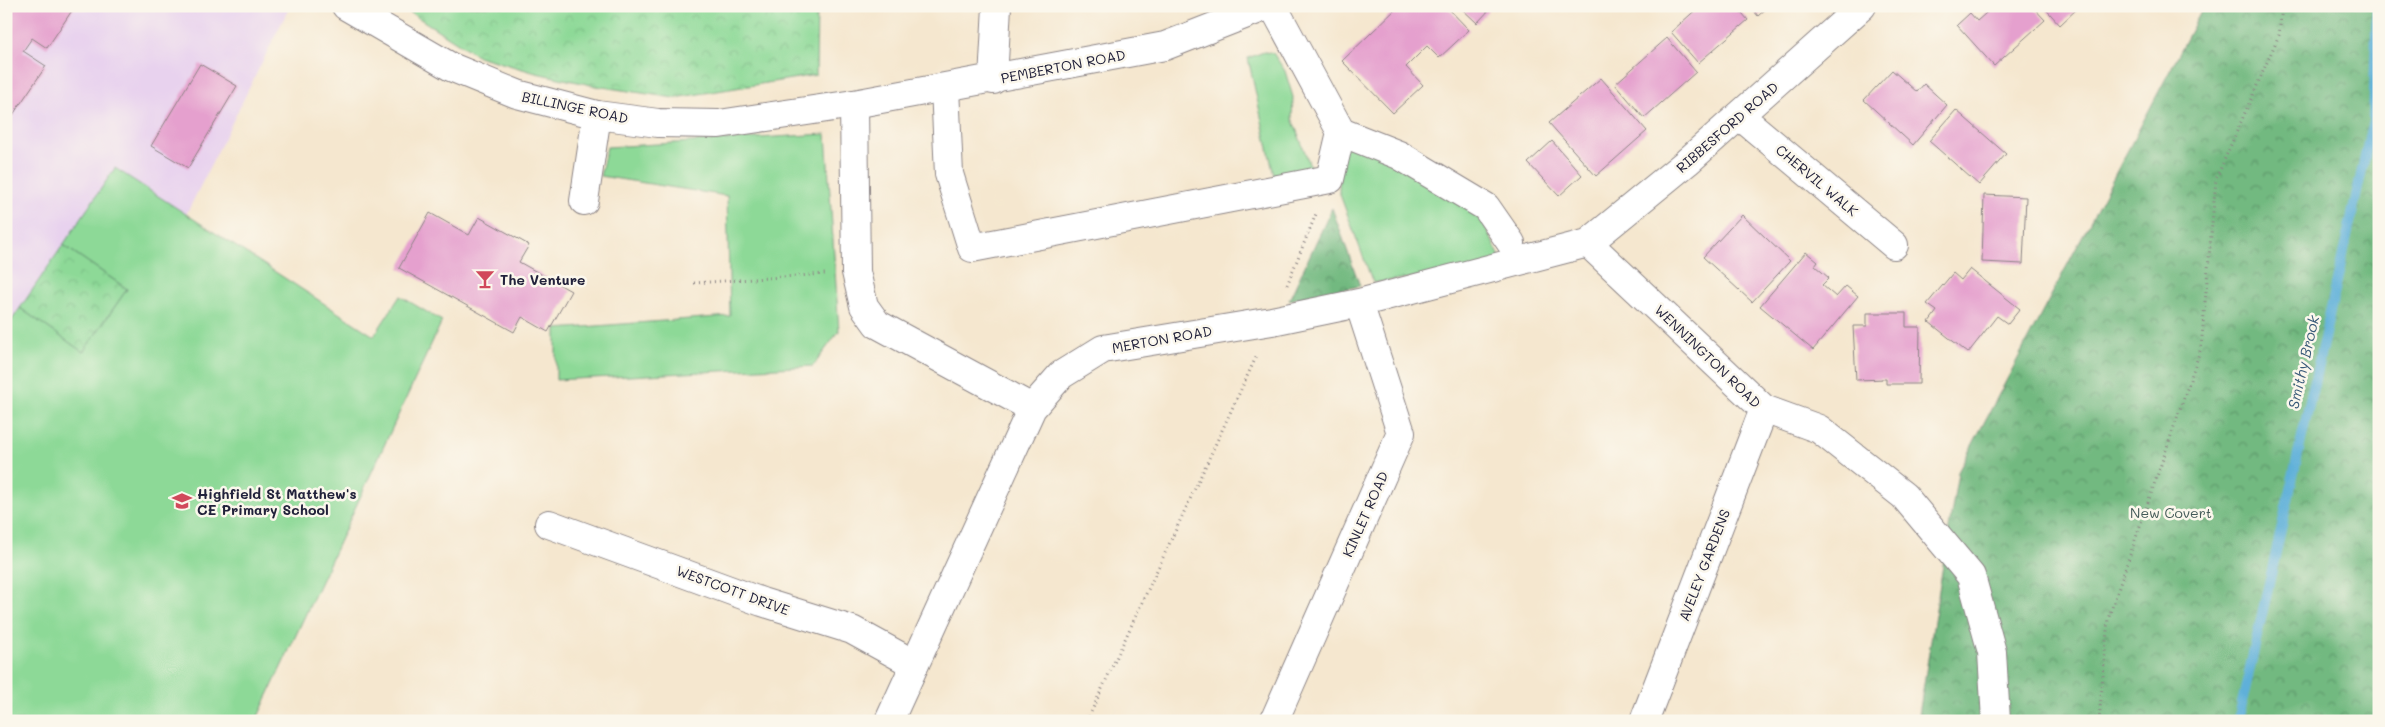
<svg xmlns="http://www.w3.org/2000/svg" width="2385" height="727" font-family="Mali,sans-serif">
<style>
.built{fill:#e8d2ee}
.green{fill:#8dd997;stroke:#587e69}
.forest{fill:url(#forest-crowns);stroke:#4a6e5e}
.park{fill:url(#park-crowns);stroke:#587e69}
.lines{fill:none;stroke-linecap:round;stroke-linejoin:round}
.stream{stroke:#5eb0d9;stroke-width:10}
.building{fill:#e5a0ce}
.minor-casing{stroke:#8c8485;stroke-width:30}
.major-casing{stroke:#8c8485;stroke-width:30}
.path{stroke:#8c8485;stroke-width:3;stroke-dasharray:1 4;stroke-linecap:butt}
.minor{stroke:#fff;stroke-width:28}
.major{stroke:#fff;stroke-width:28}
.labels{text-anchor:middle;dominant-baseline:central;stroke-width:5;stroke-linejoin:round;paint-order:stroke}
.street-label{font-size:14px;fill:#22223b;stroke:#fbf7ec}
.poi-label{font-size:14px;font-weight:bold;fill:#22223b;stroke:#fbf7ec;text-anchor:start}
.park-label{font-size:14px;fill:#425957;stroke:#fbf7ec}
.water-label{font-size:15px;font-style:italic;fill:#3a5b7a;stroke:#fbf7ec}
</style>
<defs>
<pattern id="forest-crowns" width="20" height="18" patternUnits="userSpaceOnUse" patternTransform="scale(1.25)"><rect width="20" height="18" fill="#72b980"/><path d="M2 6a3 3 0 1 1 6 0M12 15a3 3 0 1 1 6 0" fill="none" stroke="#5d966a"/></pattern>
<pattern id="park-crowns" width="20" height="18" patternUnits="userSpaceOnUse" patternTransform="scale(1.25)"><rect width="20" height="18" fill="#8dd997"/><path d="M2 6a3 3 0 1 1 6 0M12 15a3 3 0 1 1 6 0" fill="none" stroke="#79ba83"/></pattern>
</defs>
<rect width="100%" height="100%" fill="#fbf7ec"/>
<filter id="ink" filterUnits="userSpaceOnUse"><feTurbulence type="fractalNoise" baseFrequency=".02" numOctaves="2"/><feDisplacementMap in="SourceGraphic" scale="10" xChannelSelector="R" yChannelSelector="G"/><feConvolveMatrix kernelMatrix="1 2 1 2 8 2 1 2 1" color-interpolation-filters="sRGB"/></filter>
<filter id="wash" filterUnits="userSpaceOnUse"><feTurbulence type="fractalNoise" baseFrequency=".0096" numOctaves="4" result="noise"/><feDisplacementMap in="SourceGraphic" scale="20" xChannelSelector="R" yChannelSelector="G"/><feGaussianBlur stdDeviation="1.12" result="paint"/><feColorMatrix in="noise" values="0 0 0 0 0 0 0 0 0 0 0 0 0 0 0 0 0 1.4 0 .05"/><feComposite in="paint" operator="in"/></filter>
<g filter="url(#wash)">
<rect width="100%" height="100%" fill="#f5e7cf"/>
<path class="built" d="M6 6H290L186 215 374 336 400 296 442 321 256 721 6 666Z"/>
<path class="green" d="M1264 52 1273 53 1285 71 1293 97 1292 118 1311 168 1299 175 1275 180 1248 58Z
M1341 132 1478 212 1504 265 1373 283 1339 192Z
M826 134 839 331 813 366 556 380V329L730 316 727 196 600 176 607 147Z
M115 168 374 336 400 296 442 321 256 721H6V329L20 308 83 352 127 289 63 245Z"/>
<path class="forest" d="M2204 6H2379V721H1918L1958 472Z
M1332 208 1360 286 1289 300Z"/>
<path class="park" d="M400 6H817L816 75 674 98 596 86 536 73 478 56Z
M63 245 127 289 83 352 20 308Z"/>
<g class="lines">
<path class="stream" d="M2238 721 2373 121 2377 6"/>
</g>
<g id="blocks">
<path class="building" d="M6 6H75L47 48 32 38 23 51 46 66 6 125Z
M1399 6H1446L1469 30 1439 58 1427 46 1406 67 1423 85 1393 113 1342 61Z
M1459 6H1493L1477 23Z
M1700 6H1736L1748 20 1698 63 1671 32Z
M1750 6H1769L1758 16Z
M1994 6H2032L2045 20 1994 66 1957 25 1970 13 1977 21Z
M2043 6H2080L2060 25Z
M1667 38 1696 72 1644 118 1615 84Z
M200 64 237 86 188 168 151 146Z
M1892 70 1917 92 1924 84 1947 105 1913 145 1864 100Z
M1601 78 1647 131 1596 176 1549 123Z
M1956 110 2006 154 1979 185 1929 141Z
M1552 141 1582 175 1559 196 1528 163Z
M1984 195 2026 197 2023 264 1982 262Z
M430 213 469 235 479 217 529 245 519 262 571 291 548 332 522 317 514 332 399 268Z
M1742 215 1790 261 1752 302 1703 257Z
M1806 252 1818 262 1815 266 1829 278 1822 285 1836 297 1846 286 1858 296 1813 350 1760 306Z
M1970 269 2020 309 2008 324 1997 316 1968 353 1929 322 1937 311 1927 304 1953 273 1961 280Z
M1867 313H1906V327H1920L1919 384H1886V379L1856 380 1853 326H1867Z"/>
</g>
</g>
<g filter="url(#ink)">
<use href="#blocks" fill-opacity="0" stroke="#8c8485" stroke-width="1"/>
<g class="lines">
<defs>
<path id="minor" d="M1273 6 1341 132 1399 155 1486 207 1511 243
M993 80 997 6
M945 88 949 174 972 248 1330 179 1341 132
M854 104 856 272 864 306 877 324 1032 408
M1740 116 1894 245
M584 201 597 115
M1588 243 1764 409 1819 429 1904 496 1971 576 1992 652 1996 721
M549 524 762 602 852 630 914 664
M889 721 1032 408 1061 375 1103 349 1272 321 1359 303 1588 243 1687 162 1862 6
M1274 721 1401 433 1359 303
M1644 721 1764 409"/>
<path id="major" d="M346 6 451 67 517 94 597 115 658 123 719 124 854 104 1165 46 1267 6"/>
</defs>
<use href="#minor" class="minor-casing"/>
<use href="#major" class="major-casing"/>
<path class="path" d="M694 283 825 274
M1287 285 1316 214
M1087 721 1257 355
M2099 721 2108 619 2201 348 2216 179 2279 35 2282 6"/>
<use href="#minor" class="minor"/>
<use href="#major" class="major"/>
</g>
</g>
<defs>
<symbol id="bar-bare" viewBox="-9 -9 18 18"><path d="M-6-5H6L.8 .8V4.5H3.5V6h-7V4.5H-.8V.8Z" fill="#d1495b" stroke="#fbf7ec" stroke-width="2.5" paint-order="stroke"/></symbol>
<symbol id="school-bare" viewBox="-9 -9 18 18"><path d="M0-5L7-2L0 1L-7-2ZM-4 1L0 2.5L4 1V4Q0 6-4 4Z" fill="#d1495b" stroke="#fbf7ec" stroke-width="2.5" paint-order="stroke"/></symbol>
</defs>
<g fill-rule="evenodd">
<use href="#bar-bare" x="471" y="265" width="28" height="28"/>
<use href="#school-bare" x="168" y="487" width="28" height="28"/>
</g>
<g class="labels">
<g class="street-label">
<text transform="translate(1063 66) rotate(-11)">PEMBERTON ROAD</text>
<text transform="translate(575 107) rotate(12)">BILLINGE ROAD</text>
<text transform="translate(1727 127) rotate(-41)">RIBBESFORD ROAD</text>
<text transform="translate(1817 180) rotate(40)">CHERVIL WALK</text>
<text transform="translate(1162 339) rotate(-10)">MERTON ROAD</text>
<text transform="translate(1708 356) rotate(44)">WENNINGTON ROAD</text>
<text transform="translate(1365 514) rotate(-66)">KINLET ROAD</text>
<text transform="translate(1704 565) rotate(-69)">AVELEY GARDENS</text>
<text transform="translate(733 590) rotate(20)">WESTCOTT DRIVE</text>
</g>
<g class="poi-label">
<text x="500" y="279">The Venture</text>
<text x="197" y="493">Highfield St Matthew's<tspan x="197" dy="16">CE Primary School</tspan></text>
</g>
<g class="park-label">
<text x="2171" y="512">New Covert</text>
</g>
<g class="water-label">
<text transform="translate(2303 362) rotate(-77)">Smithy Brook</text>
</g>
</g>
<rect width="2385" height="727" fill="none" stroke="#fbf7ec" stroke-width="25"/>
</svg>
